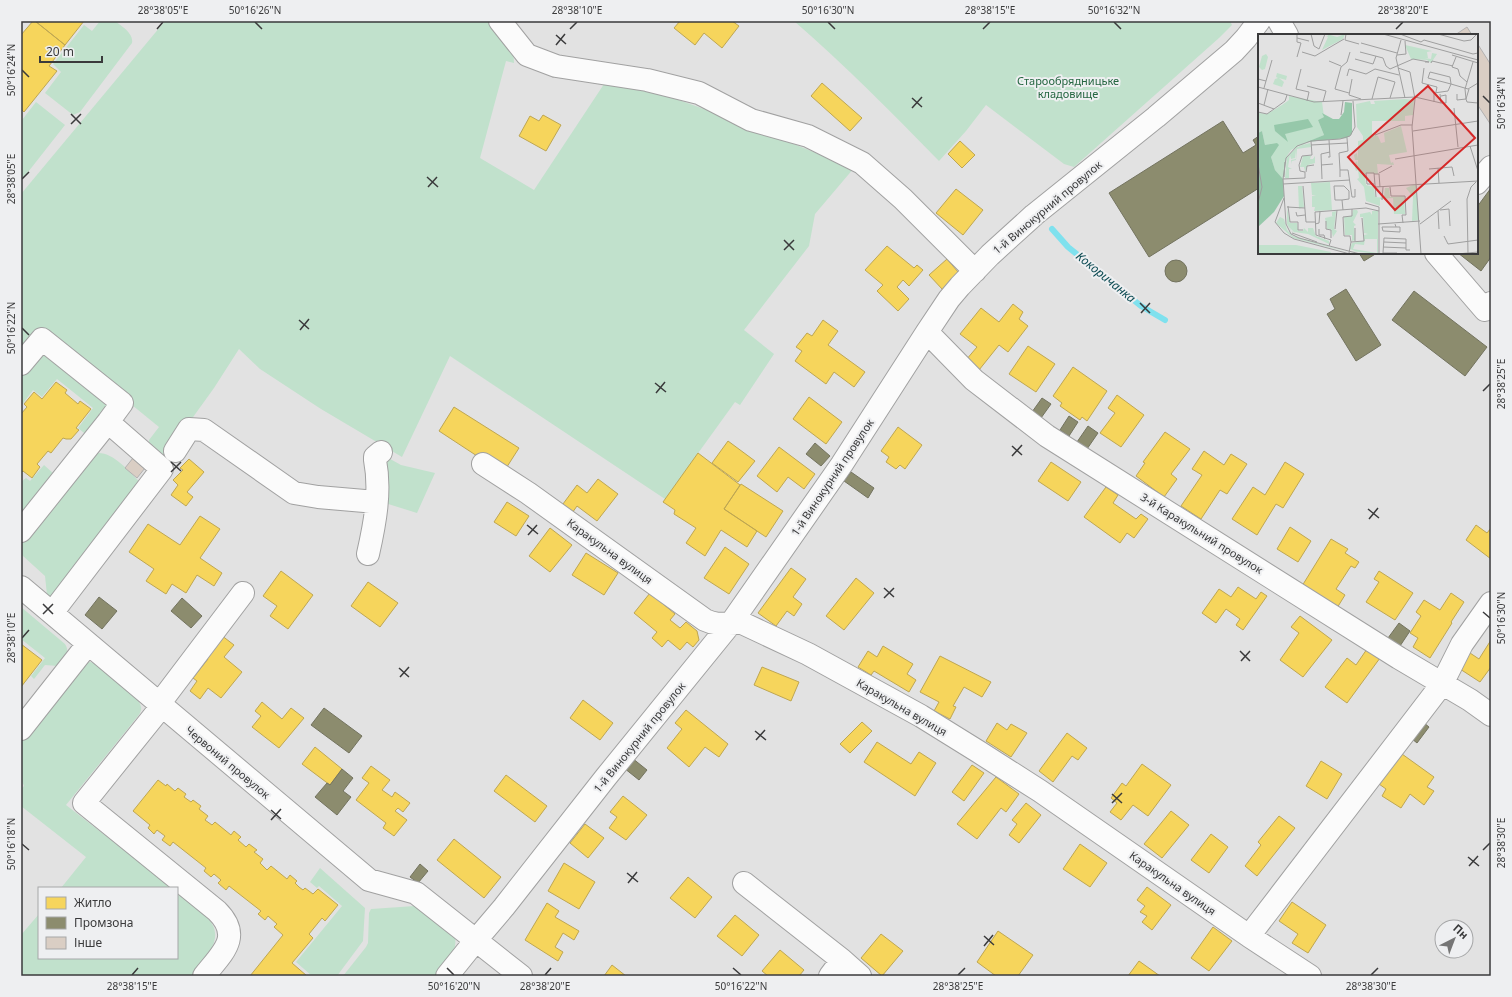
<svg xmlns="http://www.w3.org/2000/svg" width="1512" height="997" font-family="'Noto Sans',sans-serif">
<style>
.green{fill:#c1e1cc}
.homes{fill:#f6d55c;stroke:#bea652}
.industry{fill:#8c8c6e;stroke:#73735f}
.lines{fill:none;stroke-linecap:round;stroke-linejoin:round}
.stream{stroke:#7fe1ee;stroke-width:6}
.building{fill:#dacec4;stroke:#b2b1b1}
.minor-casing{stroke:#a1a1a1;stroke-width:24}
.minor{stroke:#fbfbfb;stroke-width:22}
.ticks{fill:none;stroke:#3a3a3b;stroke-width:1.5}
.labels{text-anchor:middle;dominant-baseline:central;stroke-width:4;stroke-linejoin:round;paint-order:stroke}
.park-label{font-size:11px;fill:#256641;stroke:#eeeff1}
.street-label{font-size:11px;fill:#3a3a3b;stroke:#eeeff1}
.water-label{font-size:12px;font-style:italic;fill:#0b4a52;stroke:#eeeff1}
.inset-road{fill:none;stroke:#9f9f9f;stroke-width:1}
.view{fill:#d62828;fill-opacity:0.15;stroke:#d62828;stroke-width:2}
.inset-edge{fill:none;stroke:#3a3a3b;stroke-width:2}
.neatline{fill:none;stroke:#3a3a3b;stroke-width:1.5}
.ticks-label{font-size:10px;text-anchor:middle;fill:#3a3a3b}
</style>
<rect width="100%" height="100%" fill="#e2e2e2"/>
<path class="green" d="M100 21H115C121 26 134 33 132 43L80 112 73 115 45 93 61 72 53 64 84 25 92 31Z
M165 21H492L513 47 514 63 506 61 480 158 534 190 608 78C692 101 773 136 854 168L815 214 809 246 744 330 774 354 740 405 735 402 665 499 450 356 402 457 321 409 260 369 239 349 214 388 165 456 149 442V440L159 427 41 331 21 356V194Z
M794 21H1230L1232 25 1219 38 1074 167 1064 164 986 105 966 131 939 161C892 113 845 65 794 21Z
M36 102 65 125 21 181V120H22Z
M42 354H46L107 405 89 437 78 428 93 408 57 379 42 397 33 390 21 406V374Z
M97 453C114 452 129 472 141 483L75 565 66 577 54 600 47 595 45 576 23 556 21 553V541Z
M383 455 401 465 435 473 417 513 385 503Z
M44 465 54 474 28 508 21 511V482L26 478 30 481Z
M21 607 65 644C71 653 63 659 58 666L45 665 34 679 31 676 45 658 21 639Z
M90 662 97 664C107 673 140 695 141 707 142 713 137 717 134 721L66 805 173 888H61L86 857 21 806V789L24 786 21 779V738L87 663Z
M320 868 365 908 363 941 337 976H312L296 962 342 906 319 886 317 888 310 882Z
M177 891C218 924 230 930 193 976H21V935L39 914V958H177Z
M415 906 455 938C458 953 444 965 435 976H343L366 947 368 943 369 913 371 909Z"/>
<path class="homes" d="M33 21H35L65 45 49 66 57 71 24 112 21 109V35Z
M35 21H84L65 45Z
M680 21H732L739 26 722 48 704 33 695 45 674 28Z
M822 83 862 118 850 131 811 96Z
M543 115 561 125 546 151 519 136 530 116 539 121Z
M960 141 975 155 962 168 948 154Z
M956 189 983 210 963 235 936 213Z
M887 246 914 268 917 265 923 270 909 286 903 280 897 287 909 299 898 311 877 291 883 285 865 270Z
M947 259 958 272 943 290 929 275Z
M1013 304 1023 312 1019 319 1028 326 1008 352 999 345 979 370 966 360 977 347 960 334 981 308 999 322Z
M823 320 838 331 828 345 865 372 854 387 834 372 826 384 795 361 802 351 796 347 807 333 812 336Z
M1028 346 1055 364 1036 392 1009 374Z
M1073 367 1107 391 1087 421 1082 417 1080 420 1060 406 1062 403 1053 396Z
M56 382 67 390 65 393 78 404 80 401 91 409 76 428 79 430 71 439H66L63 438 51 453 48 451 37 464 40 467 32 478 23 471 21 473V414L27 407 24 404 34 392 42 399Z
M1117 395 1144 415 1121 447 1100 433 1115 413 1108 408Z
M809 397 842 422 826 444 793 419Z
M454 407 519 448 503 473 439 431Z
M898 427 922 445 905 469 900 465 896 469 886 462 889 457 881 451Z
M1165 432 1190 449 1171 474 1177 479 1164 497 1136 476 1145 463 1143 462Z
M728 441 755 461 738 482 712 463Z
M779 447 815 474 804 489 788 477 777 492 757 476Z
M1204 451 1224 465 1231 454 1247 464 1227 494 1220 490 1201 519 1181 506 1202 475 1192 469Z
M698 453 740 485 724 509 757 531 747 547 721 530 705 556 686 543 696 528 674 514 675 510 663 502Z
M189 459 204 472 187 492 193 497 186 506 171 495 178 485 173 480 183 470 180 468Z
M1051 462 1081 482 1068 501 1038 481Z
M1285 462 1304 474 1283 508 1276 504 1257 535 1232 519 1253 487 1265 495Z
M598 479 618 494 597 521 577 506 570 516 560 508 577 485 587 493Z
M741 484 783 511 766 537 724 509Z
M1106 487 1118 495 1113 503 1136 519 1141 514 1148 519 1134 538 1127 533 1120 543 1084 517Z
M507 502 529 516 516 536 494 522Z
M200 516 220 529 200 558 222 573 214 586 197 575 186 593 172 584 166 594 146 581 154 569 129 552 148 524 180 545Z
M1476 525 1487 533 1491 528V559L1466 540Z
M1290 527 1311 541 1298 562 1277 549Z
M550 528 572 545 550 572 529 556Z
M1331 539 1348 549 1345 553 1359 562 1355 568 1351 566 1336 589 1345 595 1337 608 1302 586Z
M725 547 749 564 729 594 704 578Z
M586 553 618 573 604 595 572 575Z
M791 568 806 579 793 597 802 604 794 616 787 611 776 626 758 613Z
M281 571 313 595 288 629 270 616 277 606 263 596Z
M1379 571 1413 593 1395 620 1366 602 1379 582 1374 579Z
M856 578 874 593 844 630 826 616Z
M368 582 398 603 380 627 351 606Z
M1238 587 1256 599 1261 592 1267 596 1243 630 1236 625 1240 619 1226 609 1216 623 1202 613 1219 589 1231 597Z
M650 593 675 614 670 620 680 628 686 622 697 631 699 640 693 647 687 642 680 650 668 640 662 647 652 638 657 632 634 613Z
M1451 593 1464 602 1451 622 1452 623 1430 658 1413 647 1418 638 1410 633 1421 616 1416 612 1424 600 1440 610Z
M1300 616 1332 640 1303 677 1280 660 1299 633 1291 627Z
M221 635 234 645 224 657 242 672 221 698 208 688 200 699 190 691 197 681 193 678 208 659 204 656Z
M1491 640V667L1480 682 1460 669 1470 653 1479 659Z
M21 644 42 660 21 687Z
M883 646 913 664 907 674 916 680 909 692 874 671 871 675 858 667 868 651 877 657Z
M1367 649 1380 658 1347 703 1325 687 1347 658 1356 665Z
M940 656 991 682 982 697 964 687 953 706 956 707 950 719 934 711 939 702 920 692Z
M762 667 799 682 791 701 754 685Z
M583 700 613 723 600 740 570 718Z
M262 702 282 719 291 708 304 718 279 748 252 727 261 716 255 711Z
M686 710 728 744 719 757 705 747 689 767 667 748 682 729 675 723Z
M862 722 872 731 850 753 840 744Z
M997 723 1007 730 1011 724 1027 733 1011 757 986 741Z
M1067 733 1087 748 1078 760 1072 756 1053 782 1039 771Z
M877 742 911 764 919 752 936 763 915 796 864 762Z
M315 747 342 769 330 785 302 764Z
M1402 754 1434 777 1427 787 1434 791 1424 805 1410 794 1401 808 1382 796 1386 789 1379 784Z
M1321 761 1342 774 1327 799 1306 786Z
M1142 764 1171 785 1148 816 1133 805 1121 820 1110 812 1117 803 1111 798 1122 783 1126 786Z
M972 765 984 773 964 801 952 792Z
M371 766 390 780 382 790 392 797 395 792 410 803 403 812 398 808 395 811 407 820 394 836 383 828 386 823 356 800 369 783 362 778Z
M506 775 547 806 535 822 494 791Z
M996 777 1019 794 1006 812 1001 808 977 839 957 824Z
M158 780 166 786 167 784 175 791 178 788 186 794 184 797 191 802 193 800 201 806 199 809 208 816 205 820 212 825 215 822 231 835 234 831 241 837 238 840 246 847 249 844 257 850 254 852 263 859 260 863 267 870 271 866 287 879 290 875 297 881 295 883 299 887 303 890 305 888 313 894 318 889 338 905 325 921 322 918 309 934 313 938 292 963 307 976H250L283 935 274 927 277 924 268 916 265 920 258 914 261 911 229 886 226 890 218 883 221 880 214 874 211 877 204 871 206 868 173 842 170 846 162 840 165 836 157 830 154 834 148 828 150 825 133 811Z
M623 796 647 815 626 840 609 828 617 817 610 812Z
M1026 803 1041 815 1019 843 1009 835 1017 824 1012 820Z
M1171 811 1189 825 1162 858 1144 844Z
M1279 816 1295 828 1257 876 1245 866 1261 845 1258 842Z
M585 824 604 838 588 858 570 843Z
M1211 834 1228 847 1209 873 1191 860Z
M454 839 501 877 484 898 437 860Z
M1080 844 1107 863 1090 887 1063 869Z
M564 863 595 882 579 909 548 891Z
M688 877 712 897 695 918 670 898Z
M1147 887 1171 905 1152 930 1142 922 1147 916 1140 912 1145 906 1137 900Z
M1292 902 1326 925 1308 953 1292 943 1298 934 1279 921Z
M547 903 559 911 555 917 579 931 574 940 563 933 555 947 563 952 558 961 525 940Z
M735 915 759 935 742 956 717 936Z
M1213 927 1232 941 1209 971 1191 958Z
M998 931 1033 955 1018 976H996L977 962Z
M881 934 903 951 882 976 861 958Z
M780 950 804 970 799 976H768L762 971Z
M1139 961 1160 976H1128Z
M612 965 626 976H604Z"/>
<path class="industry" d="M1223 121 1243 153 1256 145 1253 140 1259 136V188L1149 257 1109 193Z
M1491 188V257L1481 271 1458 253H1477V207Z
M1359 253H1377L1364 261Z
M1165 271a11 11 0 1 1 22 0a11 11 0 1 1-22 0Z
M1346 289 1381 345 1356 361 1327 314 1335 309 1330 299Z
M1414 291 1487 347 1465 376 1392 320Z
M1042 398 1051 404 1041 418 1032 412Z
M1069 416 1078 422 1069 436 1060 430Z
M1088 426 1098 433 1087 449 1077 442Z
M815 443 830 456 821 466 806 454Z
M851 472 874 488 868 498 844 481Z
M99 597 117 611 102 629 85 615Z
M182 598 202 616 191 628 171 611Z
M1399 623 1410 631 1400 646 1388 638Z
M324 708 362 736 349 753 311 725Z
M1418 718 1429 727 1417 743 1406 734Z
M632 758 647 770 639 780 624 768Z
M342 769 353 778 343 791 351 797 337 815 315 797 327 783 330 785Z
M420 864 428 871 418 883 410 877Z"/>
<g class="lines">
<path class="stream" d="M1052 229 1068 247 1141 306 1165 320"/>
</g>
<path class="building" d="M1467 27 1472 35H1455Z
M1477 43 1491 65V125L1477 104Z
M137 453 149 463 137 478 125 468Z"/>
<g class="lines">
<defs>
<path id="minor" d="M500 21 527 55 556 66 647 80 699 93 751 120 808 136 862 163 903 199 975 271
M1279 21 1287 35
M1477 183 1491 167
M1436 253 1485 310 1491 303
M927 332 974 380 1047 436 1399 658 1470 700 1491 715
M21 364 42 339 122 403 108 422 21 531
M175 451 189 429 204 430 294 493 318 497 376 502
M483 464 528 493 705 620C720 627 726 622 742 623L808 654 921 716 979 752 1040 791 1249 936 1310 976
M368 554C375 523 381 491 375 460V457L381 452
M21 587 369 880 416 893 521 976
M52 613 162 469 108 422
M159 704 243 593
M162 706 84 803 217 911C243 937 222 953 204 976
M21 729 88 644
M744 883 842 960 860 976
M1249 936 1442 684 1462 644 1491 603
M447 976 476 940 504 907 606 777 731 623 842 464 927 332 949 299 960 286 990 255 1034 215 1156 117 1234 51 1246 38 1259 21
M830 976 842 960"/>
</defs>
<use href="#minor" class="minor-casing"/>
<use href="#minor" class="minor"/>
</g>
<path class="ticks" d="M255 22 262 29M828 22 835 29M1114 22 1121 29M157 29 163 22M570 29 577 22M983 29 990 22M1396 29 1403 22M556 35 566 44M556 45 565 34M22 70 29 77M1483 96 1490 103M912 98 922 107M912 108 922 97M71 114 81 124M71 124 81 114M427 177 438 187M22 179 29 172M428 187 437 177M784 240 794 250M784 250 794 240M1140 303 1150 313M1141 313 1150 303M299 320 309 329M22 328 29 335M300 330 309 319M655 383 666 392M1483 391 1490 384M656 393 665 382M1012 446 1022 455M1012 456 1022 445M171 462 181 471M171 472 181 462M1368 509 1379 518M1369 519 1378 508M527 525 538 534M528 535 537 525M884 588 894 597M884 598 894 588M43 604 53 614M1483 612 1490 618M43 614 53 604M22 638 29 630M1240 651 1250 661M1241 661 1250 651M399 668 409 677M400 677 409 667M755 731 766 740M756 740 765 730M1112 794 1122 803M1112 803 1122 793M271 810 281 819M271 820 281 809M22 844 29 850M1483 850 1490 843M1468 857 1479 866M1469 866 1478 856M627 873 638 882M628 883 637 872M984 936 994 945M984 946 993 935M447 968 454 975M733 968 741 975M132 975 138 968M545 975 551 968M958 975 965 968M1371 975 1378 968"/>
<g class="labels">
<g class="park-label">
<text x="1068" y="80">Старообрядницьке<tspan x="1068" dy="13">кладовище</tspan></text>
</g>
<g class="street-label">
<text transform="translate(1047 207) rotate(-40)">1-й Винокурний провулок</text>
<text transform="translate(832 477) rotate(-56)">1-й Винокурний провулок</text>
<text transform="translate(1202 533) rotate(32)">3-й Каракульний провулок</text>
<text transform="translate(610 551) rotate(36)">Каракульна вулиця</text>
<text transform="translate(902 707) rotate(30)">Каракульна вулиця</text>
<text transform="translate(639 737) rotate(-51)">1-й Винокурний провулок</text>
<text transform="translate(228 762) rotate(40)">Червоний провулок</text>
<text transform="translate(1173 883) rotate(35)">Каракульна вулиця</text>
</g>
<g class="water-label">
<text transform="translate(1106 277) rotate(39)">Кокоричанка</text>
</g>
</g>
<g transform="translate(1258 34)">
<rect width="220" height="220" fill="#e2e2e2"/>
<path d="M69 0 79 3 87 0 85 5 64 16 70 3 68 2H70ZM147 11 174 17 169 18 170 24H167L173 25 174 19 179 20 173 29 169 26 153 25ZM8 20 10 23 7 35 4 36 1 33 4 22ZM19 39 29 42 28 46 21 44 26 48 24 53 15 50 17 45 20 44 18 43ZM31 62 64 68 66 83 60 86 66 101 33 116 29 122 25 145 17 136 13 123 16 110 7 111 4 97 0 99V81L1 79 9 80 24 71 31 66ZM147 65 156 66 155 81 147 82V87H114V100L120 102 123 109 127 108 126 99 143 92 149 118 131 121 133 129 135 128 136 131 119 130 120 140 108 139 107 144 108 151 116 153 117 163 128 164 126 163 127 154H131L132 163 146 162 147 180H136L135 164 122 165V172L108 167 106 153 99 145 101 144 100 136 98 137 96 130 99 127 100 132V126H97L96 121 99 119 100 125V107L105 106V102L99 93 98 70 112 67 113 70H117L116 67ZM52 109 53 113 39 115 38 126 34 127V130L33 126 38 125 37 116V124L33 125 32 121 30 133 34 135H31V144H27L29 123 40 112ZM45 122H53L52 125H55L57 122V129L50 131 47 137 46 133H42ZM72 148 74 176 56 177 57 173H54V162H58L54 161 53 149ZM155 151H158L161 186 154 187 155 163 148 154ZM40 152H44L46 173 41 175ZM29 174 32 189H39L40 197H45L46 194 50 198V194H55L58 202 71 207V210L50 200 36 198 30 192 33 197 38 199 34 198 29 190ZM95 176H99L100 178 95 188 98 191 96 192 97 206 94 207V201H87L86 183 94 182ZM78 177 76 195 79 197 75 203 73 195H69L67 184 76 182 67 183 74 182V178ZM114 177H120V220L93 217H97L92 215 94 209 106 207V201L110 200 106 199 105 183H102V180L112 178 114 181ZM107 205H119V219L95 215 97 210 106 211ZM22 183 26 185 29 196 35 202 90 218 35 204 18 189ZM0 211H38L73 218 72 220H0Z" fill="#c1e1cc" fill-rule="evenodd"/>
<path d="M87 68 94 69V100L89 104 49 108 66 101 60 86 66 83 64 79 75 85H81L86 78ZM50 85 55 93 27 100 30 108 17 97 16 91ZM4 97 7 111 19 109 21 111 13 123 17 136 25 145 26 162 16 178 0 193V99Z" fill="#96c8aa"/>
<path class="inset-road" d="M53 0 56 12 61 15 67 0M88 0 87 6 101 10M125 0 220 26M142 0 163 8M180 0 206 7 213 6 219 0M39 4 51 7M143 6 138 24 147 64M163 8 166 6 215 20 220 19M103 9 139 19M44 18 57 22 86 5M102 18 125 24 128 32 132 35 155 25 171 28H167M139 21 148 20 147 7M194 21 220 29M39 23 43 9 39 8V0M198 23 194 33 200 35 202 42 209 48M97 25 115 30 118 22M71 27 83 32M215 28 207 55 208 65 209 68 220 69M173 29 174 27 195 32M140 34 152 38 157 65 154 93 163 220M166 34 164 49 179 53 178 58M43 35 38 55 51 58 49 67M172 38 192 43 193 50 170 44ZM89 42 91 35 108 40 117 35 141 41M0 45 8 47 6 54M94 45 91 61 103 65M8 47 14 26M49 52 68 57 65 68M0 53 56 68 157 63 183 69 182 60M91 59 77 55 83 33 89 28 92 18M199 60V66L208 65 211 55M183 62 188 61V69H183M114 65 120 43 137 48 132 64M95 67 97 93 92 102 82 105 53 107 39 112 28 124 25 145 28 190 33 200 41 204 102 220M176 68V59L190 57 193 50 210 55 220 49M0 69 16 75 27 67 29 61M6 71 10 55M196 74 200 113M0 78 9 80 16 75M83 81 85 67M155 97 220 87M117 101 143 91H154M53 111 90 109M212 112 220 137M70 123H72L71 106M137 125 220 111M0 130 4 153 0 169M63 131 75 130M180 134 181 149M171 135 194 133 196 142M82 136 81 119 90 117 89 104M48 138 49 132 56 131M121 139 134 132M116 140H121L122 153M26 143 27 128M82 143V136H90L94 163H97V155M25 145 47 144V138L42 137 41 131 44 122 54 121 53 107M64 145 63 120 72 118M25 150 92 146M116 150H109L108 139H116L118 163M45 152 48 188H57M117 153 220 147M132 153 133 162H147L148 181H144L145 189M26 164 17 188 26 199 36 205 92 220M84 166 91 165V157L86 152H76L77 166H84L85 176M124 166 125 153M107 169 121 173V220M30 172 32 188H40V196H45M29 173 47 174M182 176 191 175 192 192M180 177 181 195M38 178 39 182 47 181M68 187V195L73 196V204M57 190 61 189 62 177M120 190 162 187M137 190 138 193H124L125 197 142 198V193H138M162 190 193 167M97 194V207M61 195V201H66L67 205M77 195 79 176M34 199 59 208M186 202 190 210 220 206M93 208 92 202H86L85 183 94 182V175M126 208 148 209M71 212 73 206 58 201 57 178 108 174 121 177M125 213 148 214M91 219 93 208 106 207 104 184M139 219H125L126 204 148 205V216H152M199 220 220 218M210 220 209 165 213 153 218 148"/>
<path class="view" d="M170 52 217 104 137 176 90 123Z"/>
<rect width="220" height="220" class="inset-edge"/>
</g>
<rect width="1512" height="997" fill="none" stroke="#eeeff1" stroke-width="44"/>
<rect x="38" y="887" width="140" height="72" fill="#eeeff1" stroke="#a6a7a8"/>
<rect x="46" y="897" width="20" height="12" fill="#f6d55c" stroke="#a6a7a8"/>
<text x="74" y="907" font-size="12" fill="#3a3a3b">Житло</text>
<rect x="46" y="917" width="20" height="12" fill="#8c8c6e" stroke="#a6a7a8"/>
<text x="74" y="927" font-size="12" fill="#3a3a3b">Промзона</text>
<rect x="46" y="937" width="20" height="12" fill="#dacec4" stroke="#a6a7a8"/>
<text x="74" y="947" font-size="12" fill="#3a3a3b">Інше</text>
<g transform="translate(1454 939) rotate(42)"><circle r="19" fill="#eeeff1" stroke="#a6a7a8"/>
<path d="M0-3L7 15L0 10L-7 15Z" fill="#757575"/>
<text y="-6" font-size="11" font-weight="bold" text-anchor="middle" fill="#3a3a3b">Пн</text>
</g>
<path d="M40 56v6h62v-6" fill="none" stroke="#3a3a3b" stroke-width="2"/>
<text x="46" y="56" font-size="12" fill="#3a3a3b" stroke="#eeeff1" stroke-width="3" paint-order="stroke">20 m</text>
<rect x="22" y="22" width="1468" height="953" class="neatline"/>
<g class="ticks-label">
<text x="163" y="14">28°38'05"E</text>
<text x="255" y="14">50°16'26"N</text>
<text x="577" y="14">28°38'10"E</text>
<text x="828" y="14">50°16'30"N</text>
<text x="990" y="14">28°38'15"E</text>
<text x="1114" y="14">50°16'32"N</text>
<text x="1403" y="14">28°38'20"E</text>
<text transform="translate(11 70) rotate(-90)" y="4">50°16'24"N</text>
<text transform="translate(1501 103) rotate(-90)" y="4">50°16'34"N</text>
<text transform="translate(11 179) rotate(-90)" y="4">28°38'05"E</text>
<text transform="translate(11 328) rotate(-90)" y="4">50°16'22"N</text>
<text transform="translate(1501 384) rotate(-90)" y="4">28°38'25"E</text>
<text transform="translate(1501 618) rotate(-90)" y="4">50°16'30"N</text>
<text transform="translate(11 638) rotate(-90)" y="4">28°38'10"E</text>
<text transform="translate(1501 843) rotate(-90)" y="4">28°38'30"E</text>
<text transform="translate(11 844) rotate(-90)" y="4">50°16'18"N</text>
<text x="132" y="990">28°38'15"E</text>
<text x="454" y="990">50°16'20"N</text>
<text x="545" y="990">28°38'20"E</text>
<text x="741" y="990">50°16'22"N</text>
<text x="958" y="990">28°38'25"E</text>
<text x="1371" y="990">28°38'30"E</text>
</g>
</svg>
